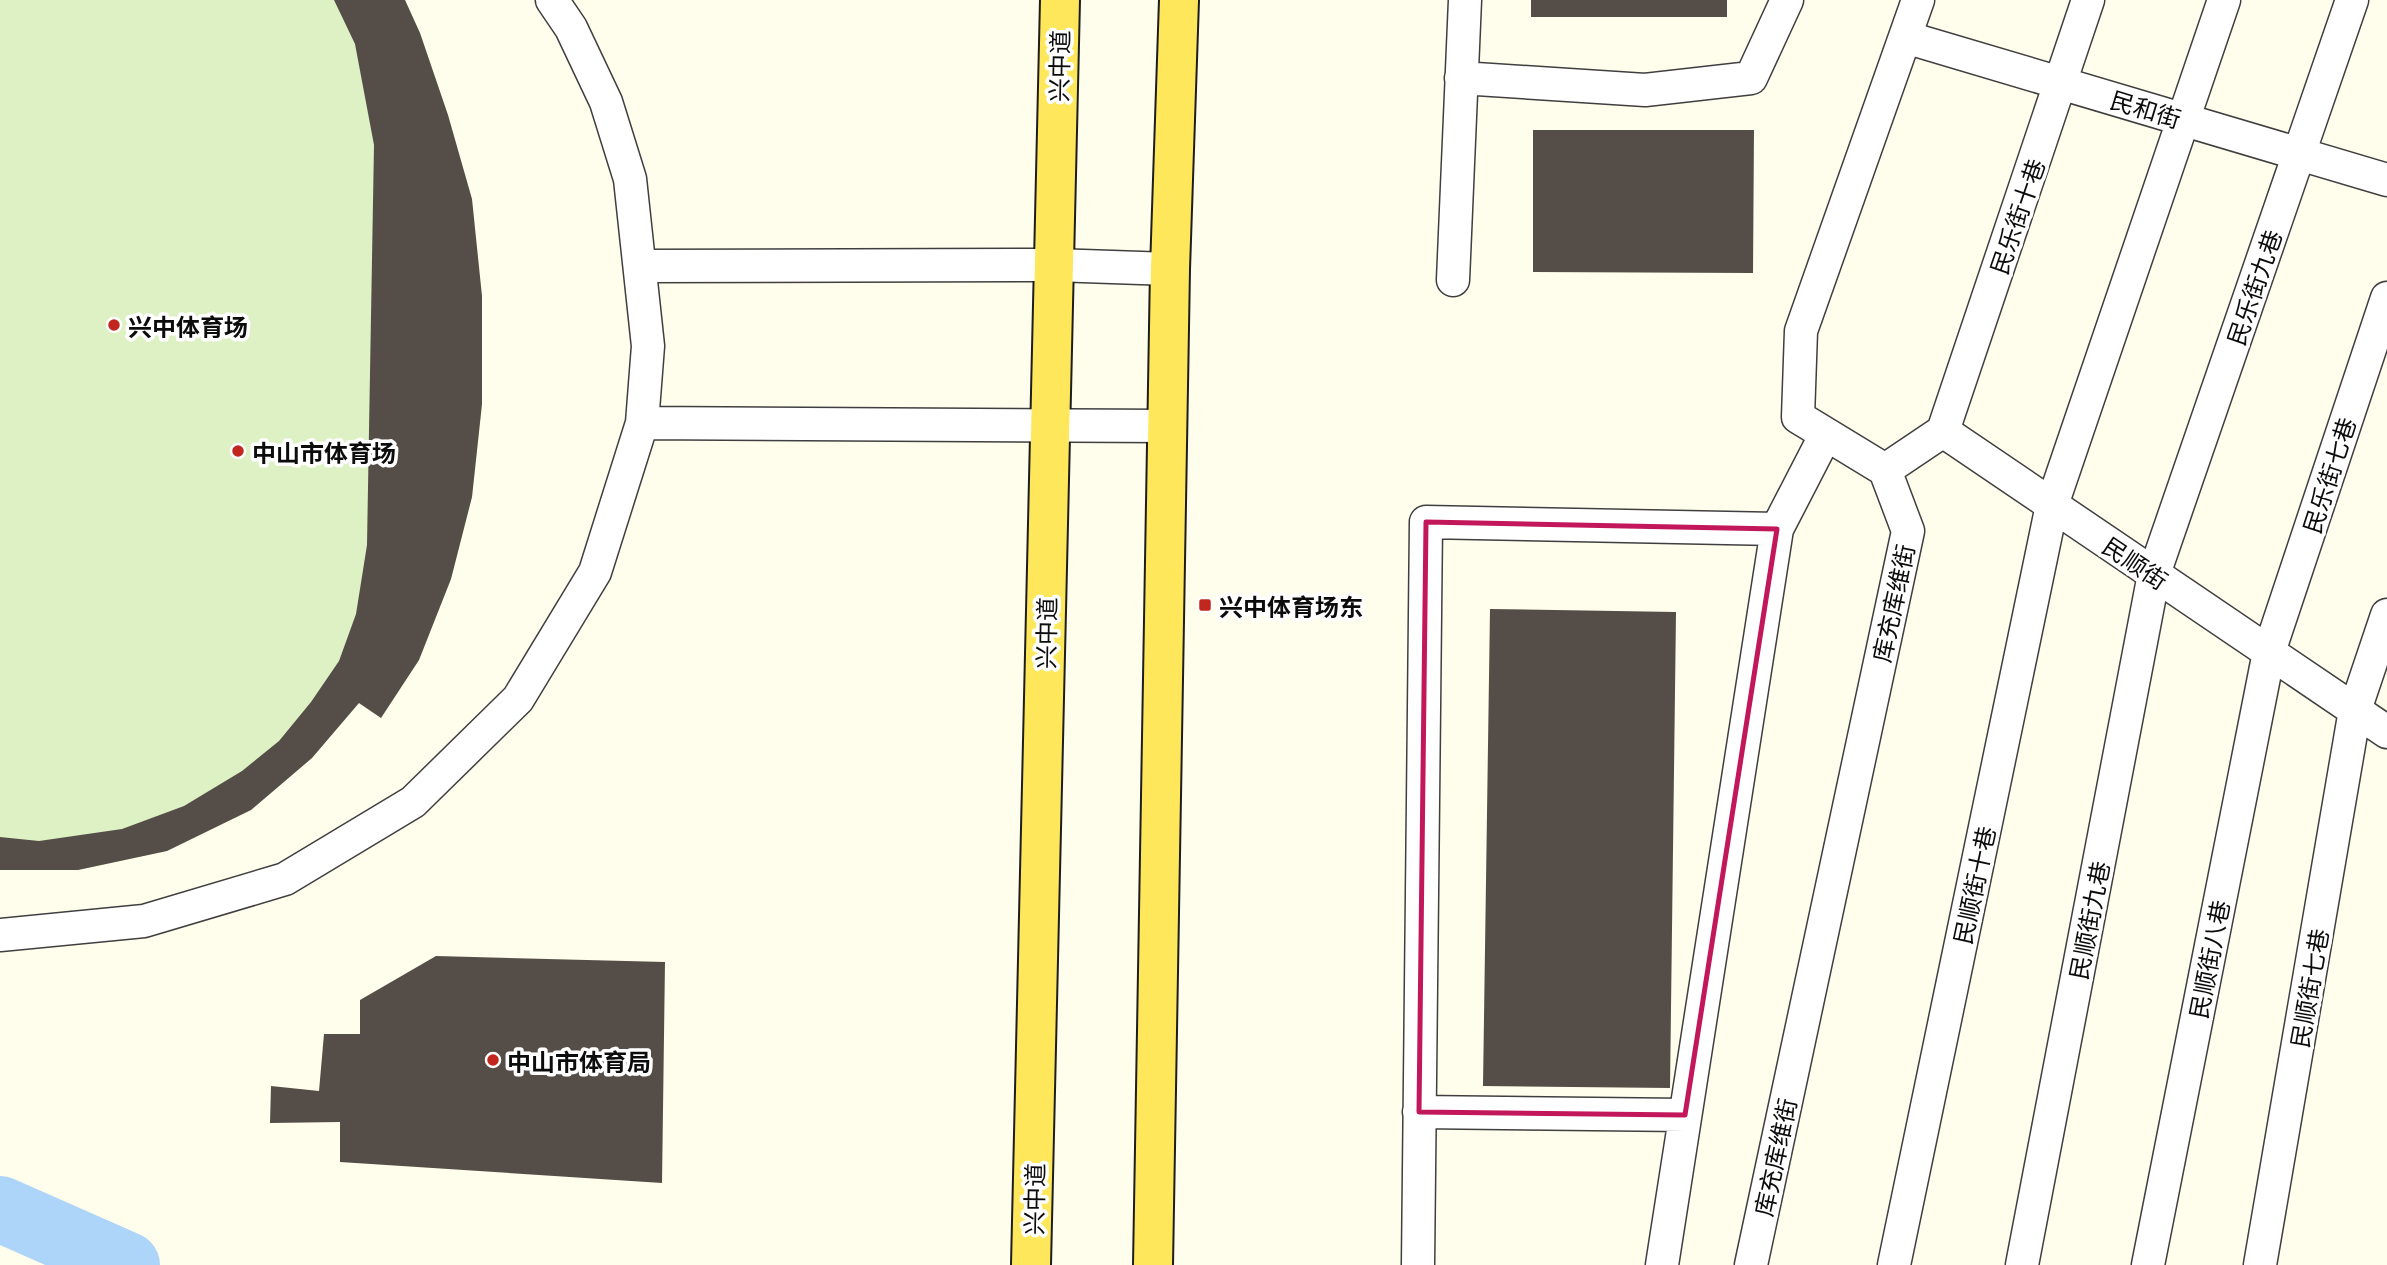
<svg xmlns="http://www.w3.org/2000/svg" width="2387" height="1265" font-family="Georgia,'Noto Sans SC',serif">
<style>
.pitch{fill:#def1c5}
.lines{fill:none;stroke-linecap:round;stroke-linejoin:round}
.river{stroke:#add5f9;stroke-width:66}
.building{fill:#554e48}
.street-casing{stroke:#3f3f3f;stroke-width:35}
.primary-casing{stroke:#1d1d1d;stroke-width:42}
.street{stroke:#fff;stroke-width:32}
.primary{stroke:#ffe75b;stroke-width:38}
.marked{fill:none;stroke:#c2185b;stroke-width:5;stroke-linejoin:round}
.poi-dot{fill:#c1271e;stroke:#fff;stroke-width:2.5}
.labels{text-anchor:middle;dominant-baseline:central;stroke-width:7;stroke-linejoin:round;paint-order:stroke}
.street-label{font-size:24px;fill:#0c0c0c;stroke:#fff}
.poi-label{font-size:24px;font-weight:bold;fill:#0c0c0c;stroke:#fff;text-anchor:start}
</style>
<rect width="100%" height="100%" fill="#fffdeb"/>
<path class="pitch" d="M0 0H405L420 33 448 115 482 296V404L472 497 451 579 419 660 381 718 358 703 312 758 251 810 167 851 78 870H0Z"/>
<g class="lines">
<path class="river" d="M0 1209 127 1265"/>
</g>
<path class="building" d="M334 0H405L420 33 448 115 472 199 482 296V404L472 497 451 579 419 660 381 718 359 703 312 758 251 810 167 851 78 870H0V837L39 841 122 829 184 806 242 771 279 741 311 702 339 661 356 614 367 545 374 145 355 44Z
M1531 0H1727V17H1531Z
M1533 130H1754L1753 273 1533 272Z
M1490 609 1676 612 1670 1088 1483 1086Z
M436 956 665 962 662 1183 340 1162V1122L270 1123 271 1086 319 1091 324 1034H360V1000Z"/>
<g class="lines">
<defs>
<path id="street" d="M1905 37 2387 180
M1461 78 1645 90 1751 78 1787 0
M641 266 1054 265 1170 269
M1453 280 1465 0
M642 423 1168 426
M1943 431 2088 0
M1885 470 1943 431 2387 732
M0 935 144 921 285 879 413 802 518 699 595 572 642 423 648 346 630 179 606 102 571 28 552 0
M1419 1112 1685 1115
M1418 1265 1426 522 1777 529 1826 434
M1662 1265 1777 529
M1751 1265 1908 531 1885 470 1798 417 1801 331 1918 0
M1894 1265 2052 505 2224 0
M2022 1265 2154 574 2352 0
M2148 1265 2269 652 2387 298
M2260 1265 2355 710 2387 615"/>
<path id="primary" d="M1031 1265 1060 0
M1153 1265 1170 269 1179 0"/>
</defs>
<use href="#street" class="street-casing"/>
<use href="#primary" class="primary-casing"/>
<use href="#street" class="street"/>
<use href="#primary" class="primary"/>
</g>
<path class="marked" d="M1426 522 1777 529 1685 1115 1419 1112Z"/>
<g class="poi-dot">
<circle cx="114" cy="325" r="7"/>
<circle cx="238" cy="451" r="7"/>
<rect x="1198" y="598" width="14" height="14" rx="3.5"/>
<circle cx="493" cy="1060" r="7"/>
</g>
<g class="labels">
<g class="street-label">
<text transform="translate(1058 66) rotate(-89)">兴中道</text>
<text transform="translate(2146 108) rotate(17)">民和街</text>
<text transform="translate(2016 216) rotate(-71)">民乐街十巷</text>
<text transform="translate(2253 287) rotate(-71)">民乐街九巷</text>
<text transform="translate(2328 475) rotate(-72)">民乐街七巷</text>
<text transform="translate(2136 562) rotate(34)">民顺街</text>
<text transform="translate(1892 603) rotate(-78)">库充库维街</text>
<text transform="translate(1045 633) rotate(-89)">兴中道</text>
<text transform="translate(1973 885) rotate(-78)">民顺街十巷</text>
<text transform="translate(2088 920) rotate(-79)">民顺街九巷</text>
<text transform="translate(2208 959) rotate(-79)">民顺街八巷</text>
<text transform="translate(2308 988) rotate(-80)">民顺街七巷</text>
<text transform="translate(1774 1157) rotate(-78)">库充库维街</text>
<text transform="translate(1033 1199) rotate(-89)">兴中道</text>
</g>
<g class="poi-label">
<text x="128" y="325">兴中体育场</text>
<text x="252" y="451">中山市体育场</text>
<text x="1219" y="605">兴中体育场东</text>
<text x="507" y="1060">中山市体育局</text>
</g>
</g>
</svg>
